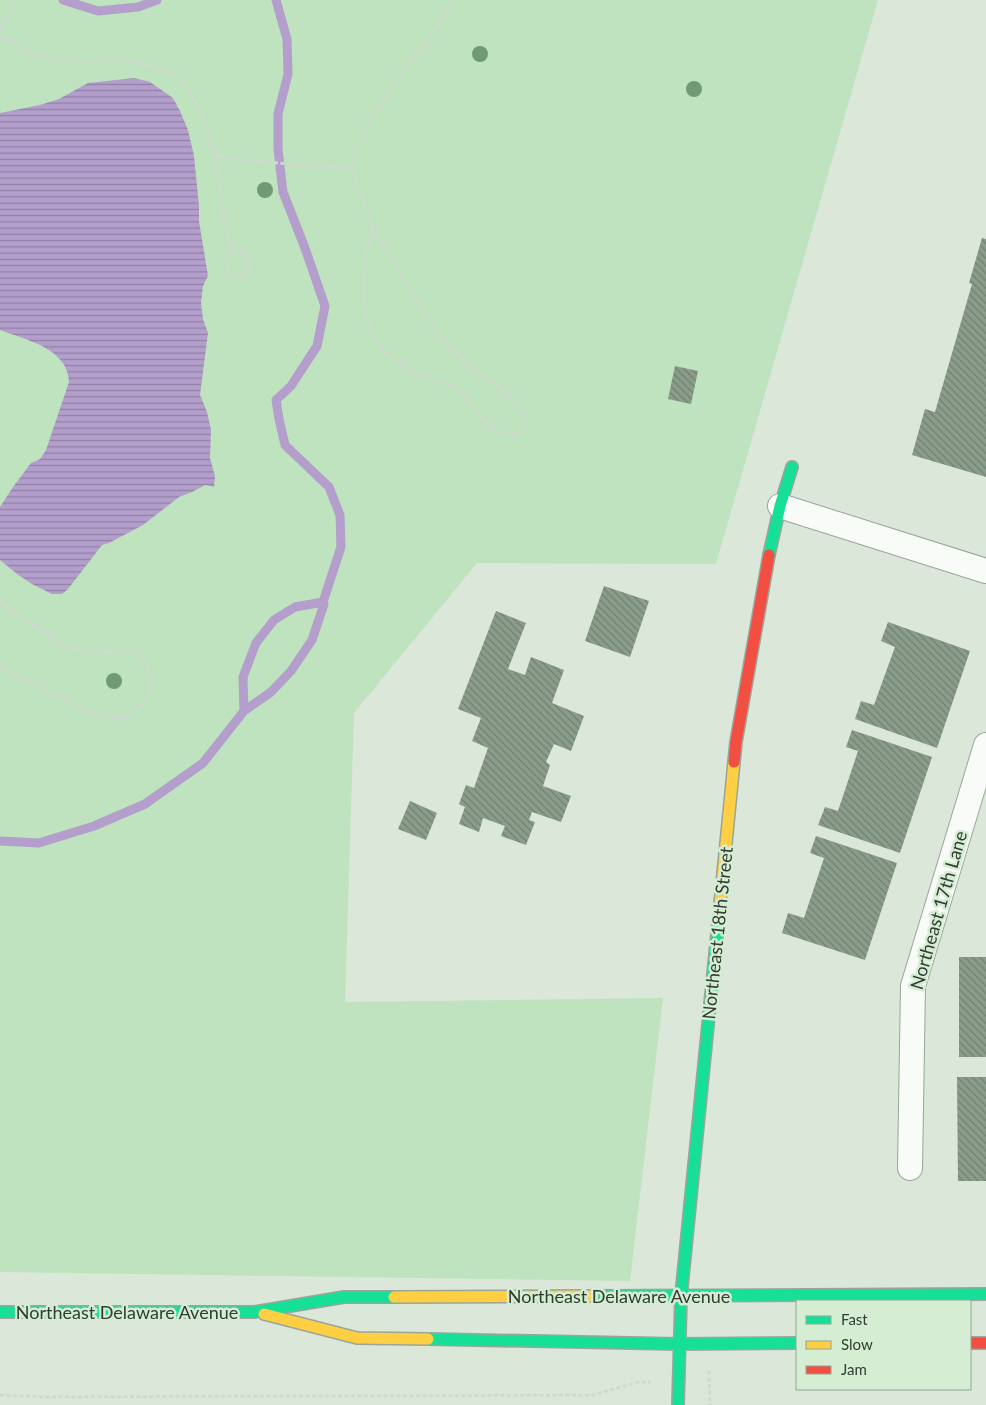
<svg xmlns="http://www.w3.org/2000/svg" width="986" height="1405" font-family="Lato,sans-serif">
<style>
.grass{fill:#bee3be}
.water{fill:url(#water-rules)}
.lines{fill:none;stroke-linecap:round;stroke-linejoin:round}
.stream{stroke:#b39ecc;stroke-width:9}
.building{fill:url(#building-back-hatch)}
.street-casing{stroke:#9ba59a;stroke-width:26}
.fast-casing{stroke:#9ba59a;stroke-width:14}
.slow-casing{stroke:#9ba59a;stroke-width:14}
.jam-casing{stroke:#9ba59a;stroke-width:14}
.path{stroke:#d3d8d3;stroke-width:3;stroke-dasharray:4 2.5;stroke-linecap:butt}
.street{stroke:#f9fbf9;stroke-width:24}
.fast{stroke:#16e098;stroke-width:11}
.slow{stroke:#ffcf43;stroke-width:11}
.jam{stroke:#f24e42;stroke-width:11}
.tree{fill:#6f9a73}
.labels{text-anchor:middle;dominant-baseline:central;stroke-width:5;stroke-linejoin:round;paint-order:stroke}
.street-label{font-size:18px;fill:#323c32;stroke:#d4edd3}
</style>
<defs>
<pattern id="water-rules" width="6" height="5" patternUnits="userSpaceOnUse" patternTransform="scale(1.25)"><rect width="6" height="5" fill="#b39ecc"/><path d="M0 2.5h6" fill="none" stroke="#9282a6"/></pattern>
<pattern id="building-back-hatch" width="6" height="6" patternUnits="userSpaceOnUse" patternTransform="scale(1.25)"><rect width="6" height="6" fill="#8a9c8a"/><path d="M-1 5l2 2M0 0l6 6M5-1l2 2" fill="none" stroke="#718071"/></pattern>
</defs>
<rect width="100%" height="100%" fill="#dae7d9"/>
<path class="grass" d="M0 0H878L716 564 477 563 354 713 345 1002 663 998 630 1281 0 1272Z"/>
<path class="water" d="M134 78 150 82 173 98 180 111 188 130 194 156 199 206V221L208 276 203 286 201 303 203 319 208 333 200 395 207 412 211 430 210 458 215 476 214 487 205 485 192 492 179 497 143 525 109 543 102 545 68 589 62 594H52L32 584 17 574 0 560V507L13 487 31 463 40 459 46 450 69 382C68 348 26 340 0 330V113L40 105 59 99 88 83Z"/>
<g class="lines">
<path class="stream" d="M63 0 98 11 138 7 157 0
M244 711 271 692 291 671 312 640 324 604
M0 841 39 843 94 826 145 804 203 763 244 711 243 677 256 643 274 620 295 607 323 602 341 547 340 515 329 487 285 445 279 419 276 400 291 386 317 346 325 306 305 248 283 192 278 149V114L288 74 287 39 276 0"/>
</g>
<path class="building" d="M982 238 986 239V477L912 455 925 409 935 412 972 284 969 283Z
M675 366 698 371 691 404 668 399Z
M604 586 649 601 630 657 585 641Z
M496 611 526 623 508 669 525 675 531 657 564 670 552 703 584 716 571 751 554 744 546 762 550 765 543 786 571 796 561 822 532 812 529 820 535 822 526 845 501 836 505 826 483 818 479 832 459 824 465 807 459 804 466 785 474 788 488 748 472 741 481 718 458 709Z
M888 622 970 651 937 748 855 719 861 701 874 705 895 647 881 641Z
M852 730 932 757 900 853 818 825 825 807 838 811 858 751 846 747Z
M410 801 437 813 426 840 398 829Z
M816 836 897 863 865 960 782 933 788 913 804 918 824 858 810 853Z
M959 957H986V1057H959Z
M957 1077H986V1181H958Z"/>
<g class="lines">
<defs>
<path id="street" d="M780 506 986 571
M910 1168 913 986 986 745"/>
<path id="fast" d="M769 555 780 506 792 467
M593 1296 986 1294
M0 1312H254L344 1297H394
M428 1339 679 1344 797 1343
M678 1405 681 1296 719 914"/>
<path id="slow" d="M719 914 734 762
M394 1297 593 1296
M264 1314 357 1338 428 1339"/>
<path id="jam" d="M734 762 736 742 769 555
M970 1343H986"/>
</defs>
<use href="#street" class="street-casing"/>
<use href="#fast" class="fast-casing"/>
<use href="#slow" class="slow-casing"/>
<use href="#jam" class="jam-casing"/>
<path class="path" d="M0 31 13 0
M0 36C17 46 29 53 48 58 70 63 91 60 113 60 131 61 160 66 175 77 186 84 194 98 199 110 204 121 207 132 211 142 212 147 215 152 216 157 221 188 221 220 232 250L226 257 227 267 231 275C240 276 249 275 251 265 247 256 243 252 234 250L228 239
M216 155 243 160 312 166H332L354 170
M373 228C362 266 356 308 378 343 387 356 402 368 417 374 430 380 447 382 459 392 472 402 486 430 502 434 510 436 517 433 524 429L525 421 524 413 519 405 496 385 475 370 454 352 438 334 405 281 394 260 373 228 355 179 354 170 357 145 372 117 413 57 429 40 454 0
M0 602 59 643 76 649 94 652 128 651 139 655 146 663 150 676V694L142 705 130 715 117 718 100 715 83 709 36 684 0 667
M709 1371 710 1405
M0 1395 47 1397 593 1395 638 1382H651"/>
<use href="#street" class="street"/>
<use href="#fast" class="fast"/>
<use href="#slow" class="slow"/>
<use href="#jam" class="jam"/>
</g>
<g class="tree">
<circle cx="480" cy="54" r="8"/>
<circle cx="694" cy="89" r="8"/>
<circle cx="265" cy="190" r="8"/>
<circle cx="114" cy="681" r="8"/>
</g>
<g class="labels">
<g class="street-label">
<text transform="translate(938 910) rotate(-74)">Northeast 17th Lane</text>
<text transform="translate(717 933) rotate(-84)">Northeast 18th Street</text>
<text x="619" y="1296">Northeast Delaware Avenue</text>
<text x="127" y="1312">Northeast Delaware Avenue</text>
</g>
</g>
<rect x="796" y="1300" width="175" height="90" fill="#d4edd3" stroke="#93a693"/>
<rect x="806" y="1316" width="25" height="8" fill="#16e098" stroke="#93a693"/>
<text x="841" y="1325" font-size="15" fill="#323c32">Fast</text>
<rect x="806" y="1341" width="25" height="8" fill="#ffcf43" stroke="#93a693"/>
<text x="841" y="1350" font-size="15" fill="#323c32">Slow</text>
<rect x="806" y="1366" width="25" height="8" fill="#f24e42" stroke="#93a693"/>
<text x="841" y="1375" font-size="15" fill="#323c32">Jam</text>
</svg>
